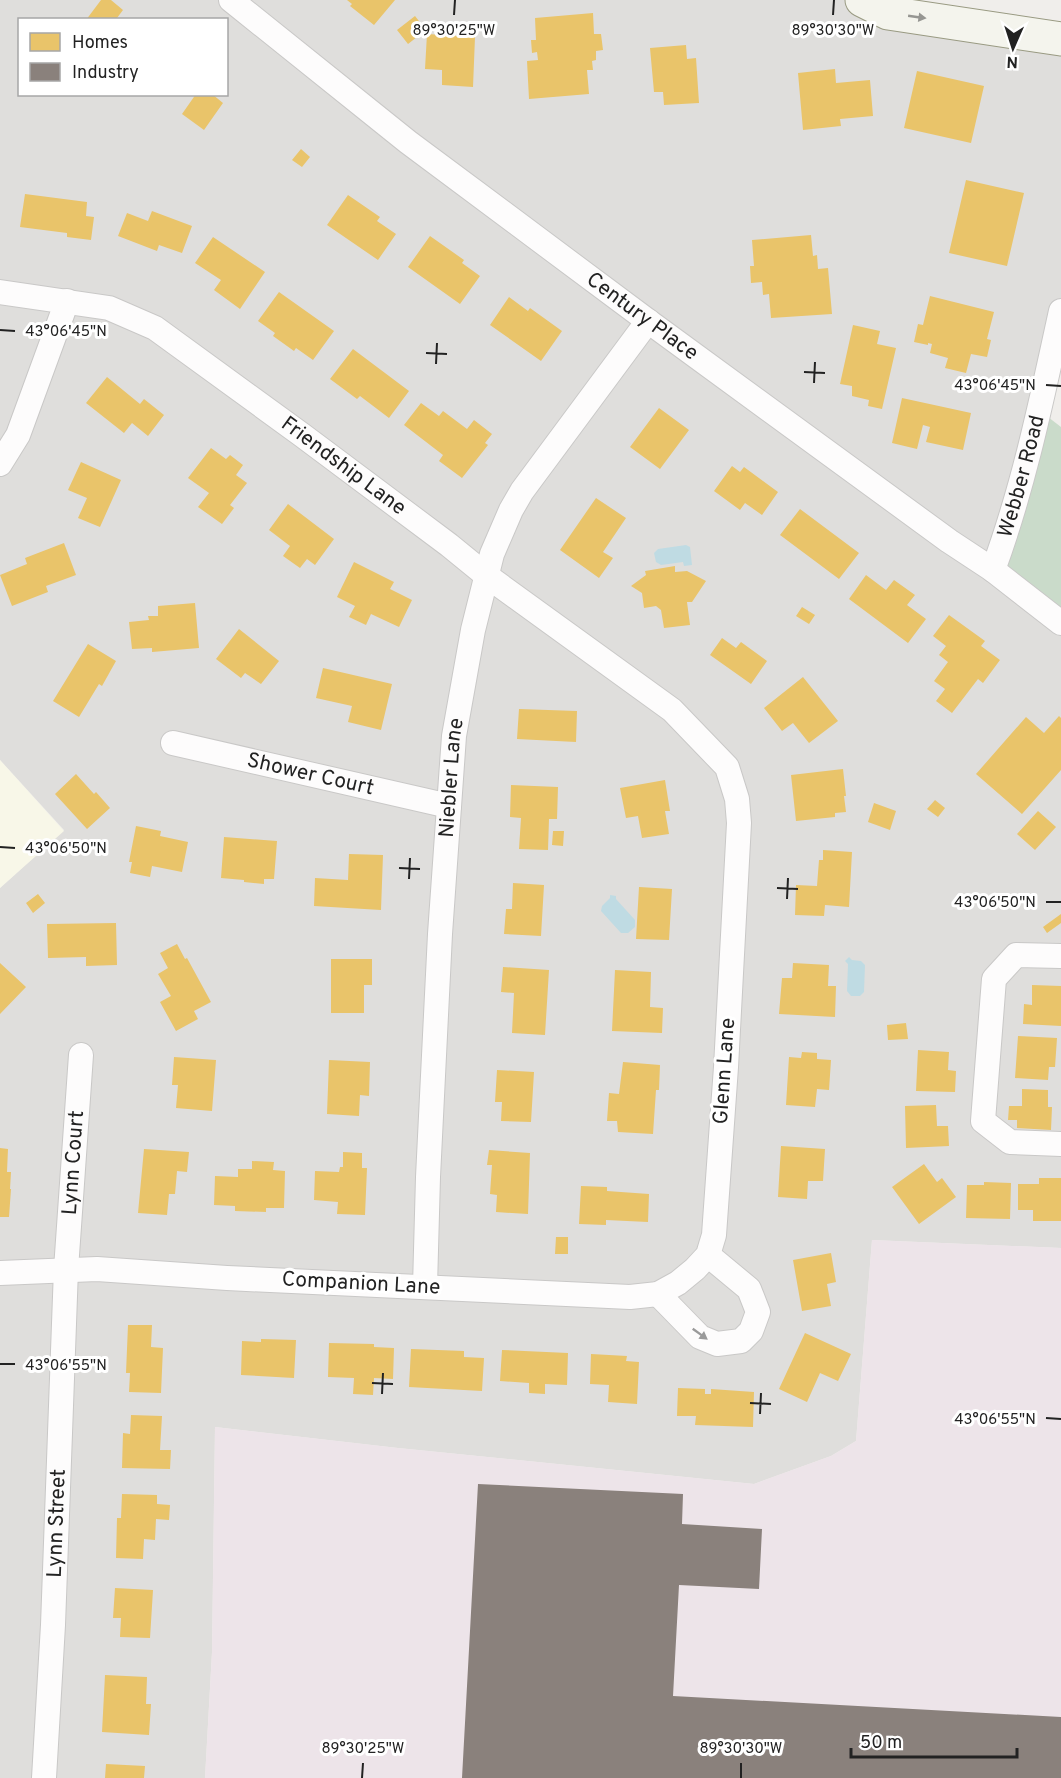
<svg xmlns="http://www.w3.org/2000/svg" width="1061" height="1778" font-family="Overpass,sans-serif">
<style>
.residential{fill:#dfdedc;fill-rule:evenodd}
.industrial{fill:#ede4e9}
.education{fill:#f8f7e8}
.cemetery{fill:#cadbca}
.water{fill:#bfdbe3}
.homes{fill:#e9c46a}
.industry{fill:#8a817c}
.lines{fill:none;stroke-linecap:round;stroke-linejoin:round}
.minor-casing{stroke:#c9c8c7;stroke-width:26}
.secondary-casing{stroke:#999a82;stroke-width:35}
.minor{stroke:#fdfcfc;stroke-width:24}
.secondary{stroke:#f4f4ed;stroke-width:33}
.oneway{fill:#969692}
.oneway2{fill:#9a9a9a}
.ticks{fill:none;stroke:#222;stroke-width:2}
.labels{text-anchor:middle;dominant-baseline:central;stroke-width:6;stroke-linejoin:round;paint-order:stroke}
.street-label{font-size:21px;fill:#222;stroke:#fff}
.ticks-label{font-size:15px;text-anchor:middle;fill:#222;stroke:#fff;stroke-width:6;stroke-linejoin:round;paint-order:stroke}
</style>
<rect width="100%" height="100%" fill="#f0eeeb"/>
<path class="residential" d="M0 0H862L1061 39V311L1039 410 1061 623V1248L872 1240 856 1441 831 1456 754 1484 398 1448 215 1427 212 1652 205 1778H0V888L64 830 0 760ZM20 20H226V94H20Z"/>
<path class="industrial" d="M872 1240 1061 1248V1778H205L212 1652 215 1427 398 1448 754 1484 831 1456 856 1441Z"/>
<path class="education" d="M0 760 64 831 0 888Z"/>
<path class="cemetery" d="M1039 410 1061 427V623L993 570Z"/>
<path class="water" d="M686 545 690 547 692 565 684 566 683 562 661 565 656 562 654 553 658 549Z
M610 895 616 896V899L635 920V927L628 933H621L601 911 602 906 610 898Z
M849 957 852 960 861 961 865 965 864 992 860 996H851L847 991 848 964 845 961Z"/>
<path class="homes" d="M101 0H111L123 10 117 18 119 20H86Z
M347 0H395L374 25 350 6 352 4Z
M593 13 594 34H601L603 50 596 51V60L592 61 593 70H587L589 94 529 99 527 61 538 60 537 52 532 53 531 40H536L535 18Z
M415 16 426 30 408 44 397 30Z
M427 34 475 37 473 87 442 85V70L425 69Z
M686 45 687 59 696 58 699 103 664 105 663 92H654L650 48Z
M835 69 836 83 870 80 873 116 840 119 841 126 803 130 798 73Z
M917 71 984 86 971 143 904 128Z
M196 94H212L223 103 204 130 182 114Z
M301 149 310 157 302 167 292 160Z
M966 180 1024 193 1007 266 949 253Z
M25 194 87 202 86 216 94 217 91 240 67 237V233L20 227Z
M348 195 380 217 377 221 396 234 378 260 327 225Z
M152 211 192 226 182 253 159 245 157 251 118 236 127 213 148 221Z
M811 235 813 256 817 255 818 269 828 268 832 314 771 318 769 294 763 295 762 282 751 283 750 266H754L752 240Z
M430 236 464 260 462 263 480 276 460 304 408 267Z
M213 237 265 272 240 309 214 290 221 280 195 263Z
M279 292 334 331 313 360 296 348 294 351 273 336 275 333 258 321Z
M930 296 994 312 987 339 991 340 987 357 971 354 966 373 945 368 948 358 930 353 932 344 928 343V345L914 342 918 324 923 325Z
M509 297 528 311 530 308 562 331 541 361 490 325Z
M853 325 880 331 877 344 896 348 882 409 868 406 869 400 852 396V386L840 384Z
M353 349 409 391 389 418 360 396 357 399 330 379Z
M107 377 140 404 144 399 164 415 148 436 132 423 124 433 86 403Z
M902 398 971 413 963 450 926 442 930 427 923 425 917 449 892 443Z
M421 403 439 416 443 411 467 429 474 420 492 434 485 443 488 445 462 478 439 461 443 455 404 425Z
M659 408 689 430 660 469 630 447Z
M211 448 226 459 230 455 243 465 236 475 247 483 230 505 234 508 222 524 198 507 209 493 188 478Z
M81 462 121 480 100 527 78 518 87 498 68 490Z
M732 466 740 472 744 467 778 492 762 515 745 503 740 510 714 491Z
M596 498 626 518 603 552 613 558 599 578 560 550Z
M288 504 334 539 315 565 307 559 300 568 283 556 290 546 269 530Z
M800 509 859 553 839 579 780 535Z
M64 543 76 575 46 586 48 592 12 606 0 575 27 564 25 558Z
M354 562 394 582 390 589 412 600 399 627 371 614 366 625 349 617 355 606 337 597Z
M675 566V572L687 571 706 581 692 602H687L690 625 664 628 661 610 656 606 644 608 642 593 631 586 646 575 645 571Z
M866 575 886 590 894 580 915 595 907 605 926 619 908 643 849 599Z
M195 603 199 648 152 652V648L132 649 129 622 149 620 148 616H158V606Z
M802 607 815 615 809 624 796 616Z
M949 615 985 641 981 646 1000 660 983 683 978 679 952 713 936 701 945 689 934 681 948 662 939 655 946 646 933 636Z
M239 629 279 661 261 684 245 673 241 678 216 659Z
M722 638 736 648 741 642 767 661 751 684 710 655Z
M88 644 116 661 102 686 99 684 79 717 53 701Z
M323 668 392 684 381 730 348 722 352 706 316 698Z
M803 677 838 721 809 743 793 723 782 731 764 708Z
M519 709 577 711 576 742 517 739Z
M1059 716 1061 718V770L1022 814 976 774 1026 717 1044 733Z
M843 769 846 796H844L846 812 835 813V817L796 821 791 775Z
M76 774 94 794 96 792 110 808 87 829 55 794Z
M665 780 670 811H665L669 834 642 838 638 816 626 818 620 788Z
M511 785 558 787 557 819H549L548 850 519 849 521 818 510 817Z
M935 800 945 808 938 817 927 809Z
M874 803 896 811 890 830 868 822Z
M1038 811 1056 827 1035 850 1017 834Z
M136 826 161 831 160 836 188 842 182 872 152 866 150 877 130 873 132 862H129Z
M553 831H564L563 846 552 845Z
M224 837 277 841 274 879H264V884L244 882V880L221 878Z
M823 850 852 852 849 907 825 905 824 916 795 915 796 885 817 886 819 860H823Z
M349 854 383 855 381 910 314 906 315 878 348 880Z
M513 883 544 885 541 936 504 934 506 909H512Z
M639 887 672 889 669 940 636 939Z
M38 894 45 903 33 913 26 903Z
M1061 914V923L1047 933 1043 927Z
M116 923 117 965 86 966V957L48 958 47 924Z
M177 944 185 959 187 958 211 1002 194 1011 198 1019 176 1031 160 1002 171 996 158 974 168 968 160 953Z
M331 959H372V985H364V1013H331Z
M0 963 26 987 0 1014Z
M793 963 829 965 828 986H836L835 1017 779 1014 782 978H792Z
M503 967 549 970 545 1035 512 1033 514 993 501 992Z
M615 970 651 972 650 1007 663 1008 662 1033 612 1031Z
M1032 985 1061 986V1026L1023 1024 1024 1004 1032 1005Z
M906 1023 908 1039 888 1040 887 1025Z
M1018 1036 1057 1038 1055 1067H1049L1048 1080 1015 1078Z
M918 1050 949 1052 948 1070 956 1071 955 1092 916 1091Z
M802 1052 817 1053V1059L831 1060 829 1090 817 1089 815 1107 786 1105 789 1057 801 1058Z
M174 1057 216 1060 212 1111 176 1108 178 1085H172Z
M329 1060 370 1062 369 1096 360 1095 359 1116 327 1114Z
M623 1062 660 1065 659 1090H656L653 1134 618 1132 617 1121H607L609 1093 619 1094Z
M497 1070 534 1072 531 1122 501 1121 502 1102H495Z
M1022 1089 1048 1090V1107H1052L1051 1130 1017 1128V1120H1008L1009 1106H1022Z
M936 1105 937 1126H948L949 1146 906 1148 905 1106Z
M781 1146 825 1149 823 1181H808L807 1199 778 1197Z
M0 1148 8 1149 7 1172H11L10 1189H11L9 1217H0Z
M144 1149 189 1152 187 1172 177 1171 175 1194H169L167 1215 138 1213Z
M489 1150 530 1153 528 1214 496 1212 497 1195 490 1194 492 1165H487Z
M343 1152 362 1153V1168H367L365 1215 337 1214 338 1202 314 1200 315 1171 339 1172 340 1167H343Z
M252 1161 274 1162 273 1170 285 1171 284 1208H266V1212L235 1211V1206L214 1205 215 1176 238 1177V1169H252Z
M924 1164 937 1182 942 1178 956 1197 919 1224 892 1187Z
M1039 1178H1061V1221H1033V1210H1018V1184H1039Z
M984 1182 1011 1183 1010 1219 966 1218 967 1185H984Z
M581 1186 607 1187V1191L649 1194 648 1222 606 1220V1225L579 1224Z
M556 1237H568V1254H555Z
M831 1253 836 1282 827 1284 831 1306 802 1311 793 1260Z
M128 1325H152L151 1347 163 1348 161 1393 129 1392 130 1373H126Z
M805 1333 851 1354 838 1381 820 1373 807 1402 779 1389Z
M261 1339 296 1340 294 1378 241 1375 242 1341 261 1342Z
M329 1343 374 1344V1347L394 1348 393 1379 374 1378 373 1395 353 1394 354 1378 328 1377Z
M411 1349 464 1351V1357L484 1358 482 1391 409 1387Z
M502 1350 568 1353 567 1385 545 1384V1394L529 1393V1383L500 1381Z
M591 1354 627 1356 626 1361 639 1362 637 1404 608 1402 609 1385 590 1384Z
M678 1388 705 1389V1394H711V1389L754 1392 753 1427 695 1425 696 1416H677Z
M131 1415 162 1416 160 1450H171L170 1469 122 1468 123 1433 130 1434Z
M122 1494 157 1495V1504L170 1505 169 1520 156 1519 155 1540 144 1539 143 1559 116 1558 117 1518H121Z
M115 1588 153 1590 150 1638 120 1637 121 1618H113Z
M105 1675 147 1677 146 1704H151L149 1735 102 1732Z
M106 1764 145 1766 144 1778H105Z"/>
<path class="industry" d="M478 1484 683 1494 682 1524 762 1529 759 1589 679 1585 673 1696 1061 1717V1778H462Z"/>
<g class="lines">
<defs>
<g id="minor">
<path id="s1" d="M231 0 408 142 648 321 949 541 993 570 1061 623"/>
<path id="s2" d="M0 292 109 308 155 328 302 435 449 545 487 576 672 710 727 767 737 799 739 823 726 1067 714 1235 708 1255 695 1269 678 1283 658 1294 630 1297 227 1278 97 1269 0 1273"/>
<path d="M0 464 18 435 67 301"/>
<path id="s3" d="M993 570C1024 486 1042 398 1061 311"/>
<path id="s4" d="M173 743 449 806"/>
<path d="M1061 956 1016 955 994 979 983 1121 1010 1142 1061 1144"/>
<path id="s5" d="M425 1287 428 1177 440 934 454 736 473 630 492 554 511 510 522 491 648 321"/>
<path d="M658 1294 700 1337 717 1344 741 1341 751 1331 758 1312 749 1289 708 1255"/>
<path id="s6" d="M44 1778 53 1625 66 1269 81 1055"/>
</g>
<path id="secondary" d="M862 0 888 13 1061 39"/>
</defs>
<use href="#minor" class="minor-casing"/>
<use href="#secondary" class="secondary-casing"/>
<use href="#minor" class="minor"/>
<use href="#secondary" class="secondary"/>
</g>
<defs><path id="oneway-solid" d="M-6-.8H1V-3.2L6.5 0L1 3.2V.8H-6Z" transform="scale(1.5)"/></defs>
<use class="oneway" href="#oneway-solid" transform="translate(917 17) rotate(8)"/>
<use class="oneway2" href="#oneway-solid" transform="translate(700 1334) rotate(36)"/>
<path class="ticks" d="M454 15 455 0M833 15 834 0M0 330 15 331M426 353 447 354M436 364 437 343M804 372 825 373M814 383 815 362M1046 385 1061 386M0 847 15 848M399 868 420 869M409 879 410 858M777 888 798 889M787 899 788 878M1046 902H1061M0 1364H15M372 1383 393 1384M382 1394 383 1373M750 1403 771 1404M760 1414 761 1393M1046 1418 1061 1419M362 1778 363 1763M741 1778V1763"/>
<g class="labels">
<g class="street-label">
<text stroke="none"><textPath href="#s1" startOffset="519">Century Place</textPath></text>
<text stroke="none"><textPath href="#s2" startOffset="394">Friendship Lane</textPath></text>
<text stroke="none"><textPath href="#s3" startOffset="98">Webber Road</textPath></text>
<text stroke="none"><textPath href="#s4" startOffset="141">Shower Court</textPath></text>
<text stroke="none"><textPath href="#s5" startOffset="510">Niebler Lane</textPath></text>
<text transform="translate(725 1071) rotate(-86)">Glenn Lane</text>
<text stroke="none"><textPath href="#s6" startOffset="616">Lynn Court</textPath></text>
<text transform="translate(361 1284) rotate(3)">Companion Lane</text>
<text stroke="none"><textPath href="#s6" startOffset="255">Lynn Street</textPath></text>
</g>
</g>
<g class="ticks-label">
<text x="454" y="35">89°30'25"W</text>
<text x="833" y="35">89°30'30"W</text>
<text x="66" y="336">43°06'45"N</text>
<text x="995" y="390">43°06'45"N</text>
<text x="66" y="853">43°06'50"N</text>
<text x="995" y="907">43°06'50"N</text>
<text x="66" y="1370">43°06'55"N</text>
<text x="995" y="1424">43°06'55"N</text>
<text x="363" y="1753">89°30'25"W</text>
<text x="741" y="1753">89°30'30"W</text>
</g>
<rect x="18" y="18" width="210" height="78" fill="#ffffff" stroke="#a7a7a7" stroke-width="1.5"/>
<rect x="30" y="33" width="30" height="18" fill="#e9c46a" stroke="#a7a7a7" stroke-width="1.5"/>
<text x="72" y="48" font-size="18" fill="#222222">Homes</text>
<rect x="30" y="63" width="30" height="18" fill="#8a817c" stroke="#a7a7a7" stroke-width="1.5"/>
<text x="72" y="78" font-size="18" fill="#222222">Industry</text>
<g transform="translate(1013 48) rotate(183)" stroke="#ffffff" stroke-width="4.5" paint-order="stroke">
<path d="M0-4.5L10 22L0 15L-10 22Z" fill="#222222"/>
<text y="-9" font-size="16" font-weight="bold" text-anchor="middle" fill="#222222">N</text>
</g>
<path d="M851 1748v9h166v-9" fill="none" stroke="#222222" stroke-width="3"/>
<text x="860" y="1748" font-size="18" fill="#222222" stroke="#ffffff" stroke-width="4.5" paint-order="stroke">50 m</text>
</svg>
